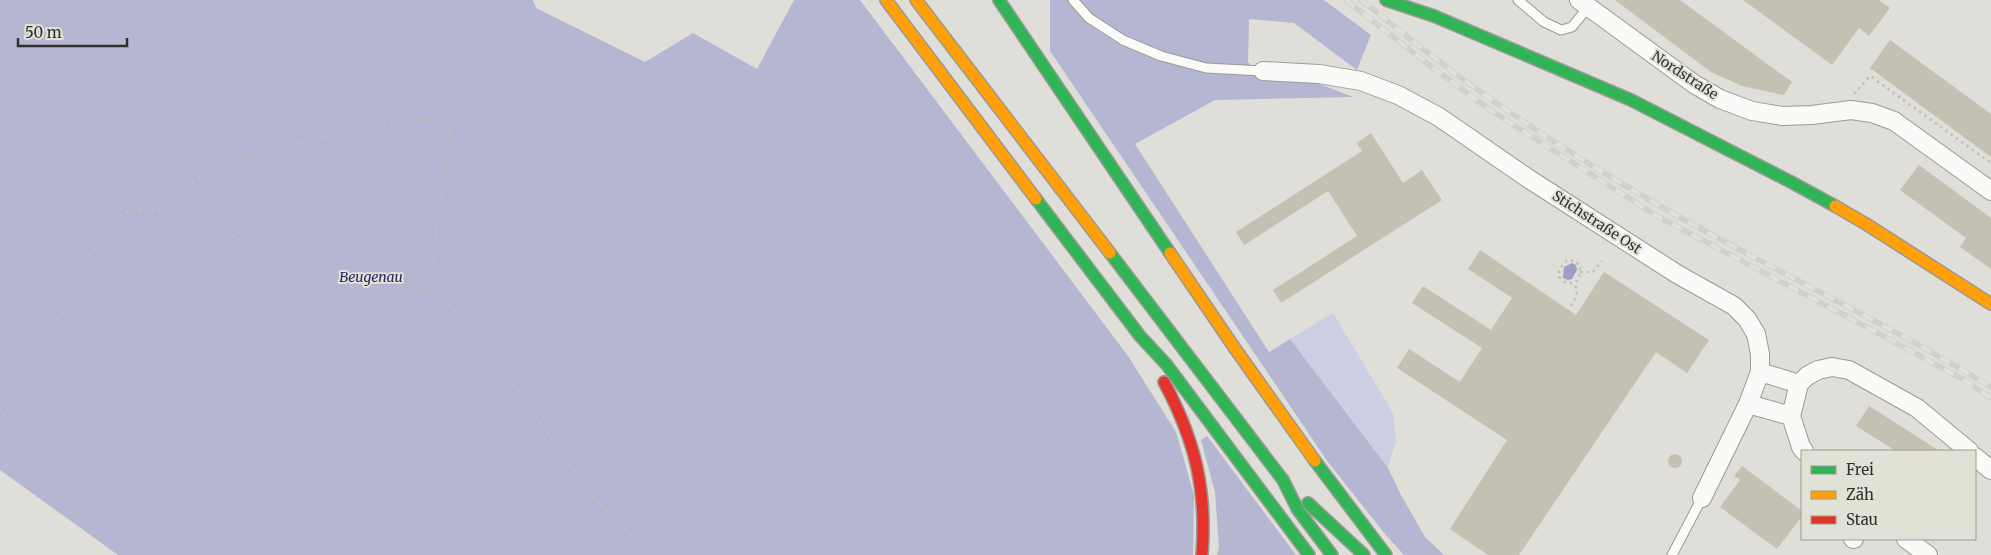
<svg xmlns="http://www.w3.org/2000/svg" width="1991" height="555" font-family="Merriweather,serif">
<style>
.green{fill:#cccee3}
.forest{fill:#b5b6d2}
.water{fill:#9da0c4}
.building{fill:#c2c1b3}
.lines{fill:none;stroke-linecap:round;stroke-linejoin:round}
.lane-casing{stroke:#9b9a95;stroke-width:11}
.street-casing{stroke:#9b9a95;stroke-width:20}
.fast-casing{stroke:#9b9a95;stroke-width:14}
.slow-casing{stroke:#9b9a95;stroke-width:14}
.jam-casing{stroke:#9b9a95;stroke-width:14}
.path{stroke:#bfbfbc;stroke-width:2.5;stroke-dasharray:2.5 4;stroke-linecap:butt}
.lane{stroke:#fafaf9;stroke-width:9}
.street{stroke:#fafaf9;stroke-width:18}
.fast{stroke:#30b455;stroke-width:11}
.slow{stroke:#ff9f0a;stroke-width:11}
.jam{stroke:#e5322d;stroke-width:11}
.rail-casing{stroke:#d1d0cf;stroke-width:5.5}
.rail{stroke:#e2e1d5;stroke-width:4;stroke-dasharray:11;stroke-linecap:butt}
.labels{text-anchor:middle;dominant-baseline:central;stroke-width:4;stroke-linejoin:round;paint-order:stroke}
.street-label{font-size:14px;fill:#31312c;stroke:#e2e1d5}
.park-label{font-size:14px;font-style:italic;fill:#272364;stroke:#e2e1d5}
</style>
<rect width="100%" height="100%" fill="#dfded8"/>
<path class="green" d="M1333 313 1393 413 1396 440 1388 468 1290 339Z"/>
<path class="forest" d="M0 0H533L536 8 645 62 693 33 757 69 794 0H860L1128 356 1176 432 1194 495 1193 555H118L0 470Z
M1050 0H1324L1371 35 1357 70 1294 23 1249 19 1248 62 1263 78 1317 83 1353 97 1215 100 1135 144 1269 352 1290 339 1388 468 1401 495 1425 537 1444 555H1404L1385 534 1328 462 1050 51Z
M1207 436 1296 555H1217L1219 547 1215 492 1201 440Z"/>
<path class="water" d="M1572 263 1576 265 1577 270 1572 279 1568 280 1563 278 1564 267Z"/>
<path class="building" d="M1615 0H1680L1792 82 1784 95 1742 86 1711 72Z
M1743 0H1879L1890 8 1869 36 1859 28 1832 65Z
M1890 40 1991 114V157L1870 68Z
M1371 133 1403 183 1422 170 1442 200 1281 303 1273 290 1357 236 1328 191 1244 245 1236 232 1362 151 1357 143Z
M1919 165 1991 218V269L1960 247 1966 238 1900 190Z
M1480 250 1576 315 1604 272 1709 340 1687 373 1656 352 1519 555H1488L1450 529 1507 440 1397 368 1409 349 1460 382 1482 348 1412 303 1423 286 1491 330 1512 298 1468 269Z
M1869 406 1924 441 1939 451H1896L1856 426Z
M1668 461a7 7 0 1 1 14 0a7 7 0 1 1-14 0Z
M1742 466 1802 511V516L1777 549 1720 507 1740 480 1734 476Z"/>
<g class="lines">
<defs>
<path id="lane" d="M1073 0 1089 18 1123 40 1161 56 1206 68 1263 71
M1518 0 1544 22 1561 30 1572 27 1588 7
M1672 555 1702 498"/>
<path id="street" d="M1579 0 1694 84 1720 99 1752 111 1782 116 1812 115 1851 110 1872 113 1894 121 1991 191
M1263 71 1319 74 1361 81 1398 95 1439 117 1529 179 1677 274 1734 306 1747 319 1756 334 1760 354V372L1748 404 1702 498
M1760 372 1799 384
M1748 404 1791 416
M1804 451 1801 447 1791 416 1799 384 1807 376 1818 370 1832 367 1849 370 1917 408 1969 451
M1975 457 1991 470
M1853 539H1854
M1906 539 1928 555"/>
<path id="fast" d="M999 0 1170 253
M1386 0 1434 16 1631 100 1791 182 1835 206
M1036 199 1140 336 1166 364 1309 555
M1110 253 1283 480 1298 510 1332 555
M1315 461 1386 555
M1308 503 1364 555"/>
<path id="slow" d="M886 0 1036 199
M916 0 1110 253
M1835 206 1866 224 1991 304
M1170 253 1236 350 1315 461"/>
<path id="jam" d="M1164 382C1195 440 1207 489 1202 555"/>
</defs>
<use href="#lane" class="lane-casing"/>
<use href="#street" class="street-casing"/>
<use href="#fast" class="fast-casing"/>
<use href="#slow" class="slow-casing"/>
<use href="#jam" class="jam-casing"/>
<path class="path" d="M1854 94 1870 76 1991 163
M140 209 233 161 377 123 452 118 432 263 425 288
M1580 272H1593L1602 261
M1571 306 1577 295 1575 283 1579 278 1580 266 1575 261 1567 260 1559 270V277L1566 283H1575
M0 422 44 347 104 228 120 215 138 210H161L225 233 356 289 387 294 425 288 464 317 590 492 641 548 653 555"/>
<use href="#lane" class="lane"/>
<use href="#street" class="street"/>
<use href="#fast" class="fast"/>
<use href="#slow" class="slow"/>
<use href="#jam" class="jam"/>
<defs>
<path id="rail" d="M1346 0 1428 64 1490 110 1657 216 1876 332 1966 381 1991 398
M1361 0C1385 18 1408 38 1432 56 1502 110 1577 158 1653 202 1764 266 1881 320 1991 387"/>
</defs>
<use href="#rail" class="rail-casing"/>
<use href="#rail" class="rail"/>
</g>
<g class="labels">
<g class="street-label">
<text transform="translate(1685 75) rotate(33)">Nordstraße</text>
<text transform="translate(1597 222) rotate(33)">Stichstraße Ost</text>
</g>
<g class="park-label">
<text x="371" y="277">Beugenau</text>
</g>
</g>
<rect x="1801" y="450" width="175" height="90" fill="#e2e1d5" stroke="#9b9b91"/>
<rect x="1811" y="466" width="25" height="8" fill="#30b455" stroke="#9b9b91"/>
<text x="1846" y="475" font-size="15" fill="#31312c">Frei</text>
<rect x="1811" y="491" width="25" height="8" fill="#ff9f0a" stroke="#9b9b91"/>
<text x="1846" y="500" font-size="15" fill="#31312c">Zäh</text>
<rect x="1811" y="516" width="25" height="8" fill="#e5322d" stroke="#9b9b91"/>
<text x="1846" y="525" font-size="15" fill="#31312c">Stau</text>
<path d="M18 38v8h109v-8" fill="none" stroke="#31312c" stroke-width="2.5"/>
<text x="25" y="38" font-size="15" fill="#31312c" stroke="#e2e1d5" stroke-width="4" paint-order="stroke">50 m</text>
</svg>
